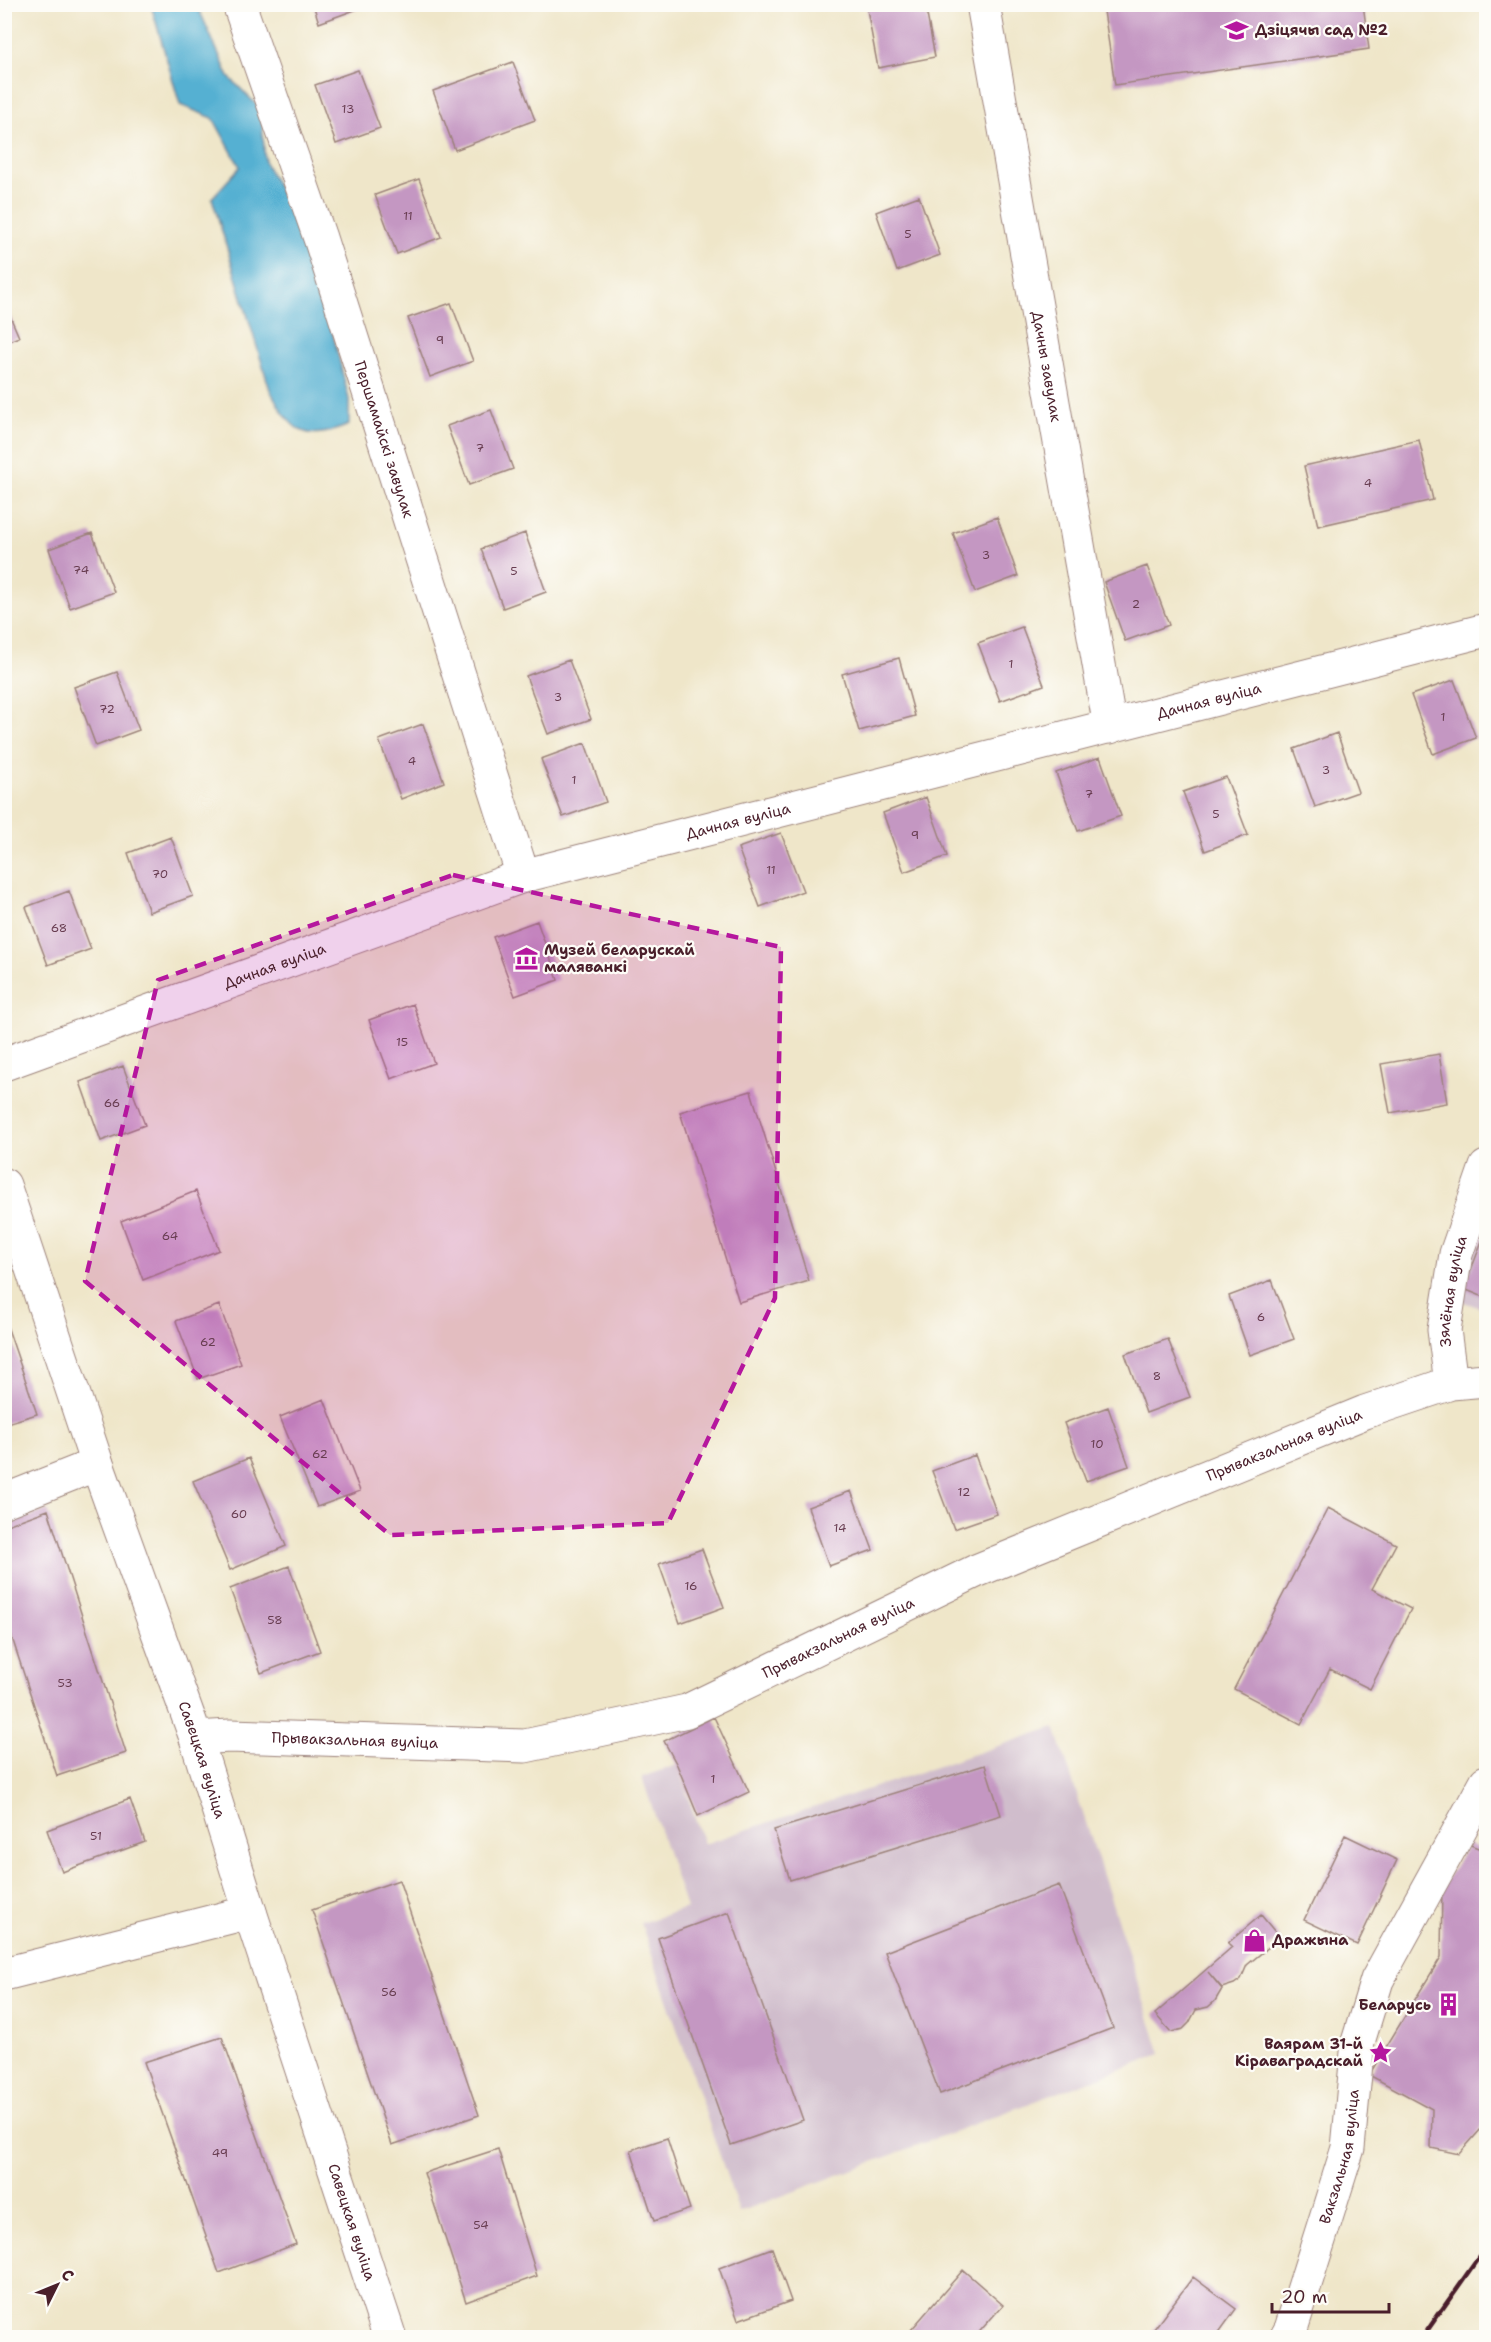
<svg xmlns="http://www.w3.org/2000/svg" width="1491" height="2342" font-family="'Shantell Sans',sans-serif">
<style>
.industrial{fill:#d0bdcc}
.water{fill:#54b0d2;stroke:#4f687e;stroke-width:1.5}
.building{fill:#c497c2}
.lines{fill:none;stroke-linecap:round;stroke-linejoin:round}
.minor-casing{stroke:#9c827a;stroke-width:35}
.major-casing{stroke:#9c827a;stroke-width:35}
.minor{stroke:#fff;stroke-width:33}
.major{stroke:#fff;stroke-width:33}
.rail{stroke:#4a1f2b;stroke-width:4.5}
.marked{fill:#b5179e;fill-opacity:0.2;stroke:#b5179e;stroke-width:4.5;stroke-dasharray:12 8;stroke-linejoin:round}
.labels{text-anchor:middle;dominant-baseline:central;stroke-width:4.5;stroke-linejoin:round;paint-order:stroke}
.number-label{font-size:12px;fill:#683d51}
.poi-label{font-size:15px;font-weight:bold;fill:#4a1f2b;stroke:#fdfcf7;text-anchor:start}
.street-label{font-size:15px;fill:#4a1f2b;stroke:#fdfcf7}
</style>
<rect width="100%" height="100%" fill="#fdfcf7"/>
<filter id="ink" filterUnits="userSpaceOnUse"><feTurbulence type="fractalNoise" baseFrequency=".0167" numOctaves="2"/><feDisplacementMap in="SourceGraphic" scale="12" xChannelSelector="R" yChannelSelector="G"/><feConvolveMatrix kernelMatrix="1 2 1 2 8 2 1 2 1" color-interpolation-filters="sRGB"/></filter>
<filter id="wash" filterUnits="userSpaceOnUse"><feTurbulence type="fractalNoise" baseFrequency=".008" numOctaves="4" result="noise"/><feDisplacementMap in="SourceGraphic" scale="24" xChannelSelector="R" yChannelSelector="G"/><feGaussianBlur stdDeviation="1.35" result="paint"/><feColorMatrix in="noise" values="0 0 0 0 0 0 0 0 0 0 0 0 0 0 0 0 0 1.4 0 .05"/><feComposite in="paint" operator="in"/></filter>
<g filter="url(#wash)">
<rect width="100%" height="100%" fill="#efe6c9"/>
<path class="industrial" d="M1486 1204V1310L1461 1301 1475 1234Z
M1055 1727 1161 2054 739 2212 641 1923 686 1908 642 1777 677 1765 704 1844Z"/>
<path class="water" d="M151 5H197L229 77 261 109 265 162 315 262 349 399V425C302 444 292 431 270 390L212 198 240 167 213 118 180 105Z"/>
<g id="blocks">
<path class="building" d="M313 4H362L363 7 319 23Z
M866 4H925L935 57 878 68Z
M1154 4H1363L1369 49 1115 85 1104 11Z
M513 62 535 120 455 150 433 91Z
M358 70 380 128 336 144 315 85Z
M419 179 441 237 397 254 375 195Z
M919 196 940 255 897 271 876 212Z
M4 302 19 337 4 343Z
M451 303 473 361 430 377 408 318Z
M491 410 513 469 469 485 447 426Z
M1419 440 1433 500 1318 526 1304 466Z
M997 517 1018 576 975 592 953 533Z
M92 533 114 592 70 608 49 549Z
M525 533 546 592 503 608 481 549Z
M1147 566 1169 625 1125 641 1104 582Z
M1022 627 1044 685 1000 701 978 643Z
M899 658 915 716 859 731 842 674Z
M569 660 591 719 548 734 526 676Z
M117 672 139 730 96 746 74 687Z
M1454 680 1476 738 1433 754 1411 695Z
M423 724 444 782 401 799 379 740Z
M1337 733 1358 792 1315 807 1294 749Z
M585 743 606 802 563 817 541 759Z
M1100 757 1121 816 1078 831 1056 773Z
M1226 777 1248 835 1205 851 1183 792Z
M926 797 947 856 904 872 883 813Z
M781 833 803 891 760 907 738 848Z
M171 837 193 896 149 912 128 853Z
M69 891 91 949 48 965 26 907Z
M537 921 558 980 515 996 493 937Z
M413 1004 434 1063 391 1079 369 1020Z
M1439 1054 1447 1103 1390 1113 1381 1064Z
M123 1066 145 1125 101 1141 80 1082Z
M751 1091 809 1281 739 1302 680 1112Z
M196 1191 219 1250 143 1280 121 1221Z
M1486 1230V1298L1464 1289Z
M1272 1280 1294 1339 1250 1355 1229 1296Z
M219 1305 241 1364 198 1379 176 1321Z
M4 1317 37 1414 4 1424Z
M1168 1339 1190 1397 1146 1413 1125 1354Z
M324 1399 360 1491 317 1507 280 1417Z
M1108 1407 1129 1466 1086 1481 1064 1423Z
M975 1455 997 1514 954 1529 932 1471Z
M249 1458 286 1546 230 1570 193 1481Z
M851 1491 873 1550 829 1566 808 1507Z
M1328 1508 1396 1544 1372 1589 1411 1609 1370 1689 1330 1669 1301 1724 1234 1689Z
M48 1510 126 1753 57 1776 4 1613V1526Z
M702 1549 724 1607 680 1623 659 1564Z
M289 1566 320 1651 261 1673 230 1589Z
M714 1717 749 1792 698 1816 677 1765 664 1741Z
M985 1765 1001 1815 790 1880 774 1830Z
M130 1799 145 1842 62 1872 47 1830Z
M1345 1835 1397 1860 1357 1945 1304 1920Z
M1468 1844 1486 1851V2119L1481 2129 1459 2154 1431 2148 1432 2109 1369 2075 1441 1957 1442 1887Z
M399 1880 479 2115 392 2145 312 1910Z
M1059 1885 1113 2028 940 2094 885 1952Z
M729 1912 803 2120 731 2145 658 1938Z
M1261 1915 1280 1938 1247 1965 1241 1979 1234 1984 1222 1988 1208 1972 1222 1989 1215 2001 1208 2007 1196 2010 1189 2023 1183 2029 1171 2032 1155 2014 1232 1947 1228 1943Z
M222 2037 296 2244 219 2273 144 2062Z
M667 2138 690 2209 654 2221 631 2150Z
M498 2149 537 2276 466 2302 424 2173Z
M772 2248 791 2301 738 2320 719 2268Z
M963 2270 1003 2305 974 2338H904Z
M1193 2277 1236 2309 1215 2338H1156L1151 2333Z"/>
</g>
</g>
<g filter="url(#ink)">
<use href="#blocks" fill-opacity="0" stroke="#9c827a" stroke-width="1.5"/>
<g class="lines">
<defs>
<g id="minor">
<path id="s1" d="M239 4 320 238 523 876"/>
<path id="s2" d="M983 4 1110 727"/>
<path id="s3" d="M4 1064 523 876 1486 630"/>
<path id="s4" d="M1451 1383 1444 1330 1456 1254 1486 1167"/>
<path d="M4 1501 97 1464"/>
<path id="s5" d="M196 1738 230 1736 525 1746 687 1711 976 1571 1365 1412 1451 1383 1486 1380"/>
<path d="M4 1974 250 1912"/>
<path id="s6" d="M1286 2338 1291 2329 1348 2148 1358 2042 1377 1980 1486 1782"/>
</g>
<g id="major">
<path id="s7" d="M4 1185 97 1464 196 1738 250 1912 390 2338"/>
</g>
</defs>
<use href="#minor" class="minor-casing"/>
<use href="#major" class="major-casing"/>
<use href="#minor" class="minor"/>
<use href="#major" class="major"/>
<path class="rail" d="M1422 2338 1486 2247"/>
</g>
</g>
<path class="marked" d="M453 875 781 947 775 1298 668 1523 390 1535 85 1281 158 980Z"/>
<defs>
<symbol id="school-bare" viewBox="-9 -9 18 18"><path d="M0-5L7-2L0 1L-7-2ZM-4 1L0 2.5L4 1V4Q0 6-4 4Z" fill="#b5179e" stroke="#fdfcf7" stroke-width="2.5" paint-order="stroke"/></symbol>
<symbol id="museum-bare" viewBox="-9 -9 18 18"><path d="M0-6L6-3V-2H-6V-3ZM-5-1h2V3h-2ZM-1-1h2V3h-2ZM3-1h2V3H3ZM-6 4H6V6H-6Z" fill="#b5179e" stroke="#fdfcf7" stroke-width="2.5" paint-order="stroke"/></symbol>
<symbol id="shop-bare" viewBox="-9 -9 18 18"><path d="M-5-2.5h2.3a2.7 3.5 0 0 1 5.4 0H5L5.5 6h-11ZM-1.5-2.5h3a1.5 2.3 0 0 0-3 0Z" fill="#b5179e" stroke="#fdfcf7" stroke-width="2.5" paint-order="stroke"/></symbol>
<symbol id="building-bare" viewBox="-9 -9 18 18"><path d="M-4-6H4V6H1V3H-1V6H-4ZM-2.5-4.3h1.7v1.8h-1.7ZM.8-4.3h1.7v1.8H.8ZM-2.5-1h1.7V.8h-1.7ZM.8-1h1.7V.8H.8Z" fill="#b5179e" stroke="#fdfcf7" stroke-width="2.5" paint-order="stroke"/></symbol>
<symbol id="sight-bare" viewBox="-9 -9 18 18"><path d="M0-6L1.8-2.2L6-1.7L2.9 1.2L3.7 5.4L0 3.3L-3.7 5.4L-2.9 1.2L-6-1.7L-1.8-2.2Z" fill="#b5179e" stroke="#fdfcf7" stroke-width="2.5" paint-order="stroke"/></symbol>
</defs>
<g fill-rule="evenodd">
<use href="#school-bare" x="1220" y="14" width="33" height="33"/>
<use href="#museum-bare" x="510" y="942" width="33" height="33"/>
<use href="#shop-bare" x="1238" y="1924" width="33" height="33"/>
<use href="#building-bare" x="1432" y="1988" width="33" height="33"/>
<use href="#sight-bare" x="1364" y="2036" width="33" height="33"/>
</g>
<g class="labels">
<g class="number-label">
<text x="348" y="109">13</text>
<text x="408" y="216">11</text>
<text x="908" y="234">5</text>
<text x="440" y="340">9</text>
<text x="480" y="448">7</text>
<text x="1368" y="483">4</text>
<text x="986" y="555">3</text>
<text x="81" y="570">74</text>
<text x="514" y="571">5</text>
<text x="1136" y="604">2</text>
<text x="1011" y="664">1</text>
<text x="558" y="697">3</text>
<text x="107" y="709">72</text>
<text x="1443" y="717">1</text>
<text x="412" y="761">4</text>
<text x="1326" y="770">3</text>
<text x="574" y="780">1</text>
<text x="1089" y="794">7</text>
<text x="1216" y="814">5</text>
<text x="915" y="835">9</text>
<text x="771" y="870">11</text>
<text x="160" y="874">70</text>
<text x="59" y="928">68</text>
<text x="402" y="1042">15</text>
<text x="112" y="1103">66</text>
<text x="170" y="1236">64</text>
<text x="1261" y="1317">6</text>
<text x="208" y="1342">62</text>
<text x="1157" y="1376">8</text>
<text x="1097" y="1444">10</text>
<text x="320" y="1454">62</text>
<text x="964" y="1492">12</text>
<text x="239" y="1514">60</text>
<text x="840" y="1528">14</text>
<text x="691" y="1586">16</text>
<text x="275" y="1620">58</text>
<text x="65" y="1683">53</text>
<text x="713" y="1779">1</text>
<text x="96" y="1836">51</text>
<text x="389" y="1992">56</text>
<text x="220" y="2153">49</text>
<text x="481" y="2225">54</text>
</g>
<g class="poi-label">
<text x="1255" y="30">Дзіцячы сад №2</text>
<text x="544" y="950">Музей беларускай<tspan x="544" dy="17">маляванкі</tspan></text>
<text x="1272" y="1940">Дражына</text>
<text x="1431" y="2005" text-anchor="end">Беларусь</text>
<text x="1363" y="2044" text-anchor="end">Ваярам 31-й<tspan x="1363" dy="17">Кіраваградскай</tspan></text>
</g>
<g class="street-label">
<text stroke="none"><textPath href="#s2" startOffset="368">Дачны завулак</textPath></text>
<text stroke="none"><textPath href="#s1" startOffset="459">Першамайскі завулак</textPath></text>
<text stroke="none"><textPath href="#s3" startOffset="1260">Дачная вуліца</textPath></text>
<text stroke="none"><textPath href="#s3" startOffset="774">Дачная вуліца</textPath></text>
<text stroke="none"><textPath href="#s3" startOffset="288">Дачная вуліца</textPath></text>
<text stroke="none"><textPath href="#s4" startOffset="93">Зялёная вуліца</textPath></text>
<text stroke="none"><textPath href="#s5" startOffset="1149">Прывакзальная вуліца</textPath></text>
<text stroke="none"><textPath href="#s5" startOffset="663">Прывакзальная вуліца</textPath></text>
<text stroke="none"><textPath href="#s5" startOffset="159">Прывакзальная вуліца</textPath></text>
<text stroke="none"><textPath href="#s7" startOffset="608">Савецкая вуліца</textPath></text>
<text stroke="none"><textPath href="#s6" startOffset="190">Вакзальная вуліца</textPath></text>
<text stroke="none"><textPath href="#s7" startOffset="1094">Савецкая вуліца</textPath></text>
</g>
</g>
<rect width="1491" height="2342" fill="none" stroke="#fdfcf7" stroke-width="24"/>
<g transform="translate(57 2285) rotate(47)" stroke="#fdfcf7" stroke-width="4.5" paint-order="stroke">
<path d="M0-4.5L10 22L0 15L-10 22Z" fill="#4a1f2b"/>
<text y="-9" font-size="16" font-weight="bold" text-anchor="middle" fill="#4a1f2b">С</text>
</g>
<path d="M1272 2303v9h117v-9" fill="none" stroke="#4a1f2b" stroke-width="3"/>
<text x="1281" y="2303" font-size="18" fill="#4a1f2b" stroke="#fdfcf7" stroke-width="4.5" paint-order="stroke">20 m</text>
</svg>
